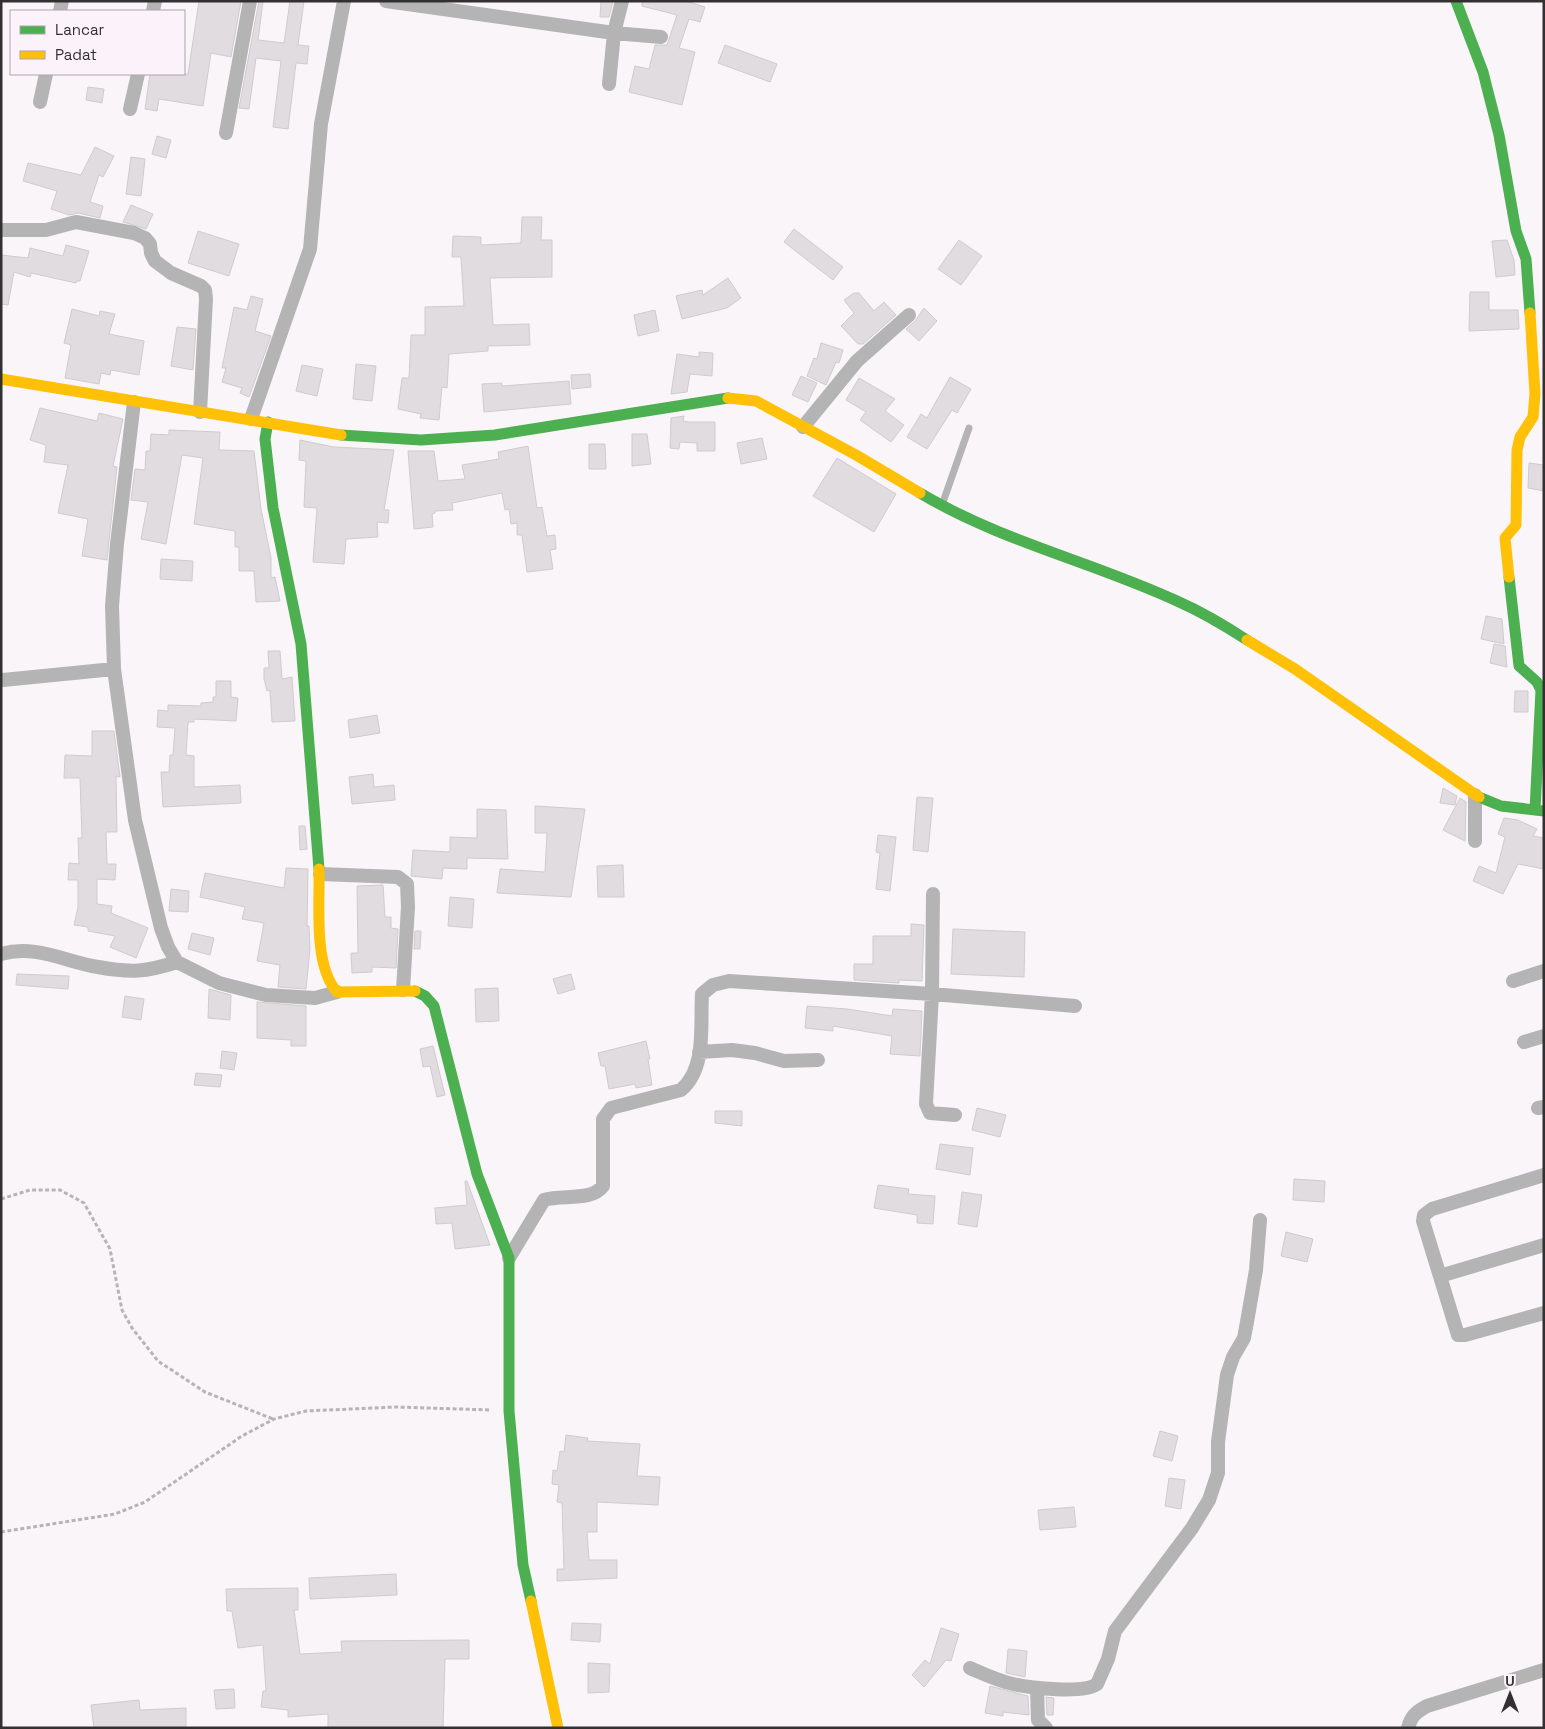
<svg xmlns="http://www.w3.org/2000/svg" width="1545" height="1729" font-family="'Space Grotesk',sans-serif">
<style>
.building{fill:#e0dcdf;stroke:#cfcbce}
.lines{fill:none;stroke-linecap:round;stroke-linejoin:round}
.path{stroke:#b6b4b6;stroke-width:3;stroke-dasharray:4 2.5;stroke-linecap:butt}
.lane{stroke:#b5b4b5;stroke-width:7}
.street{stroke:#b5b4b5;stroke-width:14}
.fast{stroke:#4caf50;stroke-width:11}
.slow{stroke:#ffc107;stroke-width:11}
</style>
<rect width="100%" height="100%" fill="#faf5f9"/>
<path class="building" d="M199 1H241L231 57 211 53 203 106 159 99 157 111 145 109 150 74H188Z
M259 1H263L258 40 284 43 290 1H304L298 45 309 46 307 64 296 63 288 129 273 127 281 61 256 58 249 109 239 108Z
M601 1H613L609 17H600Z
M642 1H686L705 7 700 22 689 19 679 48 695 52 682 105 629 92 635 66 649 69 655 45H667L677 15 642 6Z
M725 45 777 64 770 82 718 63Z
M88 87 104 89 102 103 86 100Z
M157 136 171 140 166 158 152 154Z
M95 147 114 156 103 177 99 175 90 202 103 206 100 218 78 213 69 215 51 209 57 191 23 181 28 163 81 175Z
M131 157 145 159 141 196 126 194Z
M131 205 153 214 146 229 123 222Z
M522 217H542L541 240H552V277L490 278 493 325 529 324 530 345 488 346V351L449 354 447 388 442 387 439 420 420 418 421 414 398 409 402 378H409L411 335H425V307L464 306 461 257H452L453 236 481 237V245L521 243Z
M794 229 843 267 833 280 784 242Z
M198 231 239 244 229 276 188 263Z
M959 240 982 256 961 285 938 269Z
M1507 240 1514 260 1515 275 1496 277 1492 241Z
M66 245 89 251 80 281H77L76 283 31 273 30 277 14 272 8 305 1 304V255L28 258 30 248 63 256Z
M728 278 741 298 727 308 682 319 676 296 702 290 703 295Z
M1470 292H1489V310H1518L1519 329 1469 331Z
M854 293H859L874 311 884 302 896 315 863 344H858L841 326 854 313 844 300Z
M251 296 263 299 255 331 271 336 249 397 240 393 242 388 222 382 226 368H222L234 307 247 310Z
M924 308 937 321 919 341 906 329 915 321Z
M72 309 99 316 100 311 115 314 109 334 144 341 139 375 111 370 110 375 101 373 99 384 65 378 71 345 64 343Z
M655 310 659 331 638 336 634 315Z
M177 327 196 329 193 370 171 366Z
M821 343 843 350 839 363 836 362 826 385 807 376 814 358 817 359Z
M699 352 713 353 712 376 690 374 687 392 671 394 677 354 699 357Z
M356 364 376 366 372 401 353 399Z
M302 365 323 369 317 396 296 391Z
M590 374 591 387 572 389 571 375Z
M801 376 817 383 808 402 792 395Z
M950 377 971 389 957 413 952 410 927 449 907 437 921 414 927 418 928 416Z
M859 378 895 399 885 411 904 425 891 442 860 420 866 412 846 400Z
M569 381 571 404 484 412 482 384 502 383V386Z
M40 408 97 421 99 413 123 419 113 466 117 467 107 560 82 556 88 519 58 513 68 465 44 462 46 445 30 440Z
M684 416 683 421 689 422H715V451H697V443L680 442 679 449 670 448 671 418Z
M169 430 220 432 219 450 254 451 261 509 271 558V578L275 577 280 601 256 602 254 571H239V547H235V531L194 524 203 458 182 455 166 544 141 539 148 502 131 500 135 469 145 470 146 451H150L151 434 169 435Z
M632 434H647L651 464 632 466Z
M762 438 767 459 741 464 737 443Z
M300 440 334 447 394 450 384 510H389L388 523 377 522 378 537 346 539 344 564 313 562 317 508 304 507 306 461 299 460Z
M589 444H605L606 469H589Z
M528 446 537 508 542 507 547 536 555 535 556 549 550 550 553 569 527 572 522 535H517V523L511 524 509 509 505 510 502 493 452 503 453 510 435 511V513L432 514 433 527 414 529 408 451H434L438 481 465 479 462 465 499 459 498 452Z
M837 458 896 494 874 532 813 496Z
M1529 463 1544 465V491L1528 488Z
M161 559 193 561 192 581 160 579Z
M1486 616 1502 619 1504 644 1481 639Z
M1494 644 1505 646 1507 667 1490 663Z
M268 651H280L282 679 292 677 295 721 272 722 270 690 267 691 264 679V668H269Z
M216 681H231V697L238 698 236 721 194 719V722H188L186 755 194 756V787L240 785 241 803 163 807 161 772H169L170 755H173L175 728 157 727 158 710 168 711V705L201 706V703L213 702V697H216Z
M1515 691H1528V712H1514Z
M377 715 380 733 350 738 348 720Z
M92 731H114L120 777 116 776 117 832H106L107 864H116L115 880 97 879V904L112 906 111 913 148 928 136 958 110 947 115 936 88 931V927L74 925 78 907V880H68L69 863 79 864 78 838H82L80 778H64L65 755 92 756Z
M373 774 374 787 394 785 395 800 352 804 349 777Z
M1443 788 1457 796 1455 805 1440 803Z
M917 797 933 798 928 852 913 850Z
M1460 798 1466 802 1465 841 1443 830Z
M535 806 585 809 571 897 497 893 500 869 545 872 547 833H535Z
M477 809 506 810 508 859 467 858V869L443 868 442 879 411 876 413 850 450 852V837L477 838Z
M1504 818 1518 820 1537 829 1533 836 1544 838V869L1518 864 1503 894 1473 881 1479 866 1496 873 1505 837 1498 834Z
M299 826H305L307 849 300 850Z
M878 835 896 837 890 891 876 889 880 853 876 852Z
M623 865 624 897H598L597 866Z
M286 868 308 869 307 926H309L310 949 306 989 278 987 280 965 257 961 264 923 242 919 245 907 200 897 205 873 284 888Z
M383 885 385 917H391V928L398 929 396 968 372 967V972L352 973 351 953H358L357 886Z
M171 889 189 891 188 912 169 911Z
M450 897 474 899 472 928 448 926Z
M911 924 924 925 922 981 899 980V983L854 980V964H873V936H911Z
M953 929 1025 932 1024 977 951 974Z
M415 931H421L420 949H414Z
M192 933 214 938 210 955 188 949Z
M17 974 69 976 68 989 16 985Z
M571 974 575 989 558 994 553 979Z
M498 988 499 1021 476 1022 475 989Z
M209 989 231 995 230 1020 208 1018Z
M125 996 144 999 141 1020 122 1017Z
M257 1002 306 1006V1046H291V1040L257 1038Z
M807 1006 847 1009 892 1016 893 1009 922 1011 920 1056 890 1054 892 1036 833 1026V1031L805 1028Z
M646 1041 650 1059H648L652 1085 636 1088 635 1084 609 1089 605 1066H601L598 1053Z
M433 1046 445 1095 437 1097 430 1066 423 1067 420 1049Z
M222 1051 237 1053 234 1070 220 1068Z
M196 1073 222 1075 220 1087 194 1085Z
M977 1108 1006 1115 1000 1137 972 1130Z
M715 1111H742V1126L715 1123Z
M940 1144 973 1148 970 1175 936 1169Z
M1294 1179 1325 1181 1324 1202 1293 1200Z
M465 1181H467L490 1245 455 1249 452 1223 436 1224 435 1208 467 1205Z
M878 1185 909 1189 908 1194 935 1196 933 1224 917 1223V1215L874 1208Z
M962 1192 982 1195 977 1227 958 1224Z
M1286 1232 1313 1239 1307 1262 1281 1256Z
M1160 1431 1178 1436 1172 1461 1153 1456Z
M566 1435 588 1438 587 1441 640 1444 637 1476 660 1477 658 1505 597 1502V1532H587L589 1560H617V1578L557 1581V1569H564L562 1503 557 1502 559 1485 552 1484 553 1470 557 1471 560 1451 564 1452Z
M1169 1478 1185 1480 1181 1509 1165 1506Z
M1074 1507 1076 1527 1040 1530 1038 1510Z
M396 1574 397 1595 310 1599 309 1578Z
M298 1588V1610H294L300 1654 342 1652 341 1641 469 1640V1659H445L443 1728H328V1714L288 1717V1710L261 1707 263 1691H266L263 1645 238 1648 232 1611H227L226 1589Z
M572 1623 601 1624 600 1642 571 1640Z
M941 1628 959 1634 951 1661 946 1660 924 1687 912 1675 925 1660 930 1664Z
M1008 1649 1027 1651 1025 1677 1006 1673Z
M588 1663 610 1664 609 1692 588 1693Z
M990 1686 1028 1696 1029 1715 1003 1712V1716L985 1713Z
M234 1689 235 1708 216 1709 214 1690Z
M1046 1697 1054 1698 1053 1715H1047Z
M139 1700 140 1710 186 1708V1728H94L91 1705Z"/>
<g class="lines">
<path class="path" d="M1 1199 30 1190H60L84 1203 110 1249 122 1310 132 1328 158 1361 205 1392 273 1419
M1 1532 115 1514 145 1502 242 1436 274 1419 306 1411 396 1407 491 1410"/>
<path class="lane" d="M942 505 969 428"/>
<path class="street" d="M386 1 614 33 622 1
M60 11 62 1
M153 11 155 1
M609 84 614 33 661 37
M40 102 46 74
M130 109 138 74
M226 133 250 1
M1 230H46L76 222 134 233 145 238 150 244 151 253 155 261 171 273 201 286 205 290 206 299 200 412
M134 402 117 544 112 606 114 669 135 820 161 928 168 947 177 962 219 983 266 995 315 998 337 992
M251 419 310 249 321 124 344 1
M803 427 857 361 909 315
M3 680 114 669
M1475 795V841
M320 874 398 877 407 884 408 907 403 990
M933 894 932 994 926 1104 930 1113 955 1115
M1 954C35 944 66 962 98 967 131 973 146 972 177 962
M1513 981 1544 971
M1524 1042 1544 1036
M699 1052 732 1050 755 1053 784 1061 818 1060
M1538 1108 1544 1107
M1544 1175 1432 1209 1424 1215 1423 1221 1458 1335H1465L1544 1313
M509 1258 544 1200C562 1194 591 1202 603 1186V1119L611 1108 681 1090C707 1068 700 1025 702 994L713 985 729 981 932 994 1075 1006
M1440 1276 1544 1245
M970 1668C984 1674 998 1681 1013 1684 1030 1688 1084 1694 1097 1684L1108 1659 1115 1631 1192 1528 1209 1500 1218 1473V1442L1227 1375 1233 1357 1244 1338 1247 1322 1256 1270 1260 1220
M1037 1688 1038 1720 1046 1728
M1408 1728C1411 1716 1416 1712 1427 1706L1544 1670"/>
<path class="fast" d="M1456 1 1483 72 1499 135 1516 231 1526 259 1530 313
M268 422 265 439 273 508 301 644 319 869
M341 435 421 440 495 435 728 398
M920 493C1000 541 1093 562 1177 601 1202 612 1224 625 1247 640
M1509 577 1519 666 1537 682 1541 690 1535 810
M1479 797 1501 806 1544 811
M415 991 425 996 434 1006 477 1174 509 1258V1411L523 1565 531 1601"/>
<path class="slow" d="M1 379 341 435
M728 398 756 401 856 455 920 493
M1509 577 1505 538 1516 525 1517 450 1520 437 1533 417 1535 394 1530 313
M1247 640 1295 669 1479 797
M319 869C320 905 313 965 337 992L415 991
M531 1601 558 1728"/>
</g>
<rect width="1545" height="1729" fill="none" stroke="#333032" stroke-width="5"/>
<rect x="10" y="10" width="175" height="65" fill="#fcf3fa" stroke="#aca5aa"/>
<rect x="20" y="26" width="25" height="8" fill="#4caf50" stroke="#aca5aa"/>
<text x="55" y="35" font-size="15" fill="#333032">Lancar</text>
<rect x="20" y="51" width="25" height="8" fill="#ffc107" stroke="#aca5aa"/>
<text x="55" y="60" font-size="15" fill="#333032">Padat</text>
<g transform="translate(1510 1694)" stroke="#fcf3fa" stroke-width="4" paint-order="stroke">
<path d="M0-4L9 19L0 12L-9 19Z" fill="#333032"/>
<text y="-8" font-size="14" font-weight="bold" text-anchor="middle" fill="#333032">U</text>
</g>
</svg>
